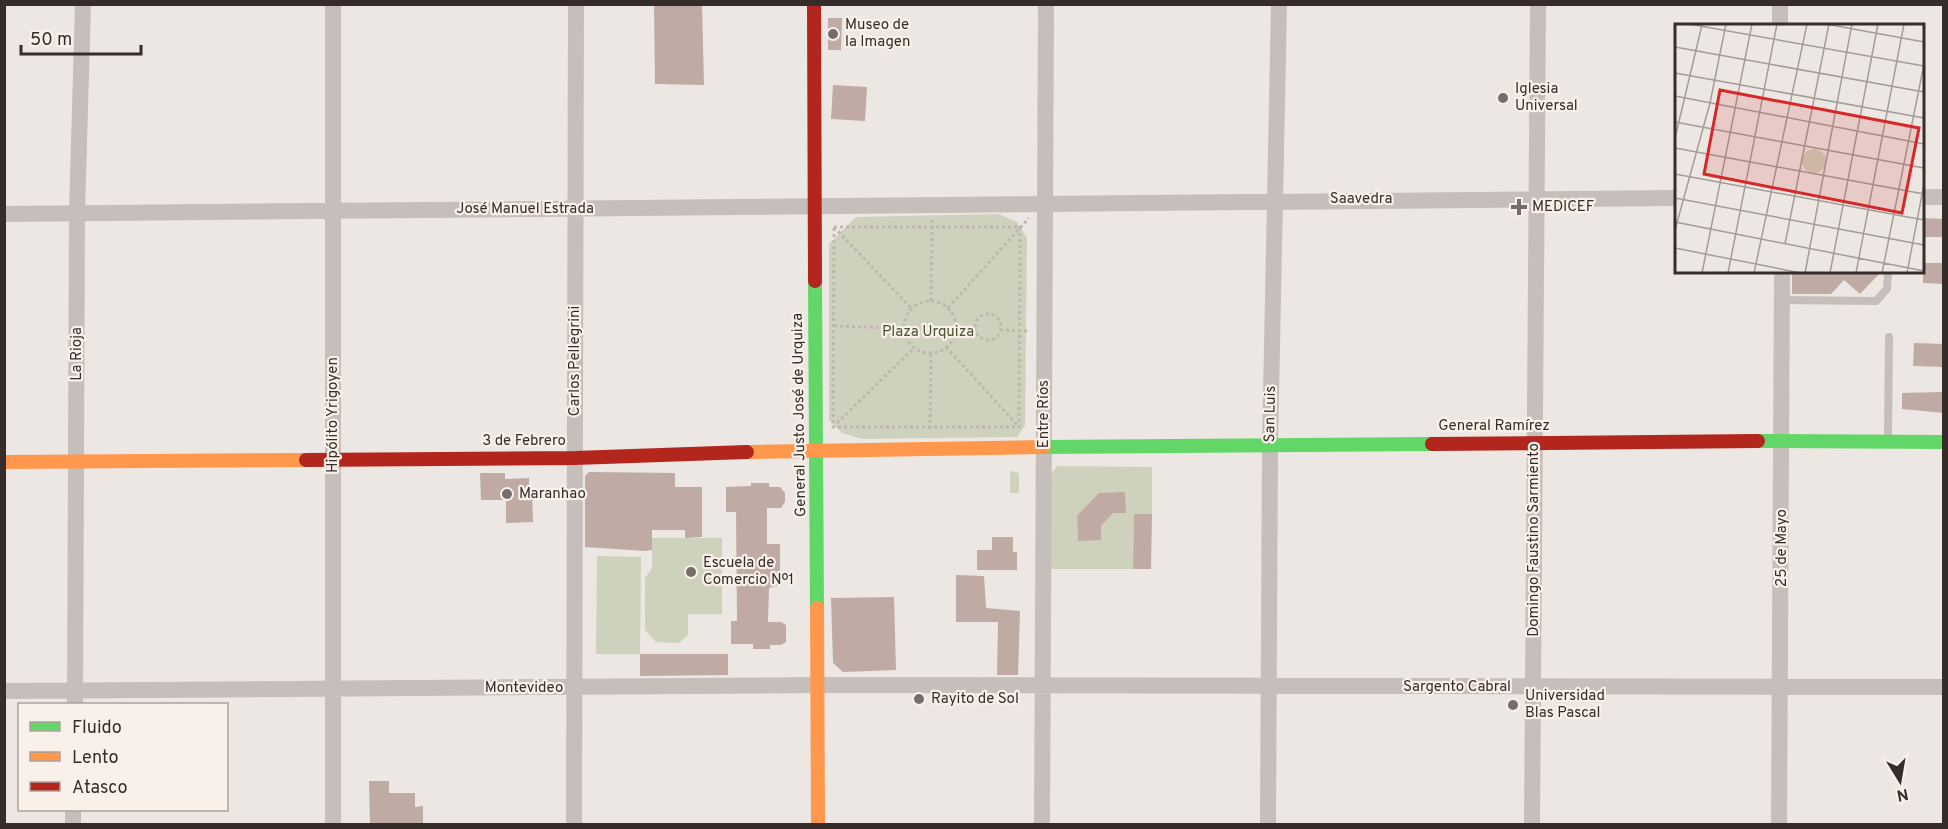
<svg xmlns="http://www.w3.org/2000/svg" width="1948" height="829" font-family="Overpass,sans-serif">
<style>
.green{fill:#ced1bc;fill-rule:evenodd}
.building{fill:#bfaaa4}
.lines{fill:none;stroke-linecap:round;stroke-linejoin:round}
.path{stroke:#beb7b2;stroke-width:3;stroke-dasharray:3 3;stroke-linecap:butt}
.lane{stroke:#c5beba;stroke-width:8}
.street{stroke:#c5beba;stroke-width:16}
.fast{stroke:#63d668;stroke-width:14}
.slow{stroke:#ff974d;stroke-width:14}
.jam{stroke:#b3261e;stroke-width:14}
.poi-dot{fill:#766d6a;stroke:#f9f0e9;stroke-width:2}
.labels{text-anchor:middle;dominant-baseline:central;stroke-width:4.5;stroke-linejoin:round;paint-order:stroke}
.poi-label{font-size:15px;fill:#362c29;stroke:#f9f0e9;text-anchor:start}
.street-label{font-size:15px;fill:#362c29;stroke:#f9f0e9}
.park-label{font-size:15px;fill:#48522e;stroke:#f9f0e9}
.inset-road{fill:none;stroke:#a39c98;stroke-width:1.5}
.view{fill:#d62828;fill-opacity:0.15;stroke:#d62828;stroke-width:3}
.inset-edge{fill:none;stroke:#362c29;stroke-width:3}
</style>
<rect width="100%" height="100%" fill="#ece7e2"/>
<path class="green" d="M999 214 1017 222 1027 238 1025 426 1017 437 862 439 842 433 829 420V244L856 217Z
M1057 466 1152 467V514H1137L1134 520 1133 569H1047L1048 479ZM1125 492 1126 512 1113 513 1101 526 1100 540H1078L1077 516Z
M1010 471 1019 473V493H1010Z
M652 538H722V614H688V635L679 643 656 642 645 630V578L652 568Z
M597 556 641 557 640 654H596Z"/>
<path class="building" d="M654 4H702L704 85 655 84Z
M828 18H842L841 50H828Z
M833 85 867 87 865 121 831 119Z
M1923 218 1944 219V237H1923Z
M1923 263H1944V284L1923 283Z
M1792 272H1881L1860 294 1844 280 1831 294H1792Z
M1914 343 1944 344V367L1913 366Z
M1944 392V413L1902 409V393Z
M589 472 675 473V487H702V537L685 538V530H652V550L646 551 585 547V476Z
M480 473H505V479L529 478V487H532L533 522 506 523V500H481Z
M751 483H769V487H780L785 493V502L781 508H767V544H780V585L769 588 768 622H781L786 625V642L781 645H770V649H753V644H731V621H737L736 512H726V487L751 486Z
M1125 492 1126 513H1113L1101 526V540L1078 541 1077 516 1099 493Z
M1134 514H1152L1151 569H1133Z
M992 537H1013V552H1017V570H977V550H992Z
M956 575 984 576 986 608 1020 611 1018 675H997L998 622H956Z
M894 597 896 670 843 672 833 663 831 598Z
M640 654H728V675L640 676Z
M369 781H389V793H415V807L423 806V824L370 825Z"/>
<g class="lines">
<path class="path" d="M834 227H1020L1019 427H833Z
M834 227 912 309
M931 301 932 219
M904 327a26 26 0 1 1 52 0a26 26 0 1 1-52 0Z
M948 308 1029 218
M975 327a13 13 0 1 1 26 0a13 13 0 1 1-26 0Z
M834 326 904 328
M956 328 975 329
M1000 330 1028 331
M946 347 1020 428
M837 423 914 348
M930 429 931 353"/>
<path class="lane" d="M1782 300 1876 301 1887 289 1888 272
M1888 438 1889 337"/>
<path class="street" d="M1780 4V26
M1922 197H1944
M4 214C562 207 1119 202 1676 198
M4 691 818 685 1944 687
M75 704 77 213 83 4
M73 824V810
M333 824V4
M574 824 576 4
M1042 824 1046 4
M1268 824 1270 445 1279 4
M1532 824 1538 4
M1779 824 1782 272"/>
<path class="fast" d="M815 281 817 608
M1758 441 1944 442
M1044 447 1432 444"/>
<path class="slow" d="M747 452 1044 447
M4 462 306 460
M817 608 818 824"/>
<path class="jam" d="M814 4 815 281
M1432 444 1758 441
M306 460 575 458 747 452"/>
</g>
<g class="poi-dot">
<circle cx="833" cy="34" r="6"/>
<circle cx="1503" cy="98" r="6"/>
<path d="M1516 198h6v6h6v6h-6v6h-6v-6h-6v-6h6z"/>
<circle cx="507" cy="494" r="6"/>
<circle cx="691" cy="572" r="6"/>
<circle cx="919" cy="699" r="6"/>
<circle cx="1513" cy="705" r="6"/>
</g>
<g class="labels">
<g class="poi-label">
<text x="845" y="25">Museo de<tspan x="845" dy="17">la Imagen</tspan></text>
<text x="1515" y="89">Iglesia<tspan x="1515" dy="17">Universal</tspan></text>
<text x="1532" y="207">MEDICEF</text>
<text x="519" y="494">Maranhao</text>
<text x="703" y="563">Escuela de<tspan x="703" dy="17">Comercio Nº1</tspan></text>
<text x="1525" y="696">Universidad<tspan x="1525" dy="17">Blas Pascal</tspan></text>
<text x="931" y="699">Rayito de Sol</text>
</g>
<g class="street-label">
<text x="1361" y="199">Saavedra</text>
<text x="525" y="209">José Manuel Estrada</text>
<text transform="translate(77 354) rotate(-90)">La Rioja</text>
<text transform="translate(575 361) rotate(-90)">Carlos Pellegrini</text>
<text transform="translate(1044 414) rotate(-90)">Entre Ríos</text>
<text transform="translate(1271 414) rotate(-89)">San Luis</text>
<text transform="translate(333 415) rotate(-90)">Hipólito Yrigoyen</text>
<text transform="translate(800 415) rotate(-91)">General Justo José de Urquiza</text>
<text x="1494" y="426">General Ramírez</text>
<text x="524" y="441">3 de Febrero</text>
<text transform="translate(1534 540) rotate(-90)">Domingo Faustino Sarmiento</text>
<text transform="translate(1782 548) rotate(-90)">25 de Mayo</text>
<text x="1457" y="687">Sargento Cabral</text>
<text x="524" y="688">Montevideo</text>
</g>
<g class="park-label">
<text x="928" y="332">Plaza Urquiza</text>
</g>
</g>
<g transform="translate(1675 24)">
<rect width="249" height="249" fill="#ece7e2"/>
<path d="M127 137a12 12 0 1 1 24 0a12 12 0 1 1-24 0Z" fill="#ced1bc"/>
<path class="inset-road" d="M14 0 249 42M151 0 249 18M0 23 249 68M0 49 249 94M0 72 249 120M0 98 249 144M0 114 27 1M0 124 249 170M0 150 249 196M0 174 249 221M0 198 249 247M0 206 35 79 51 0M110 220 154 0M0 224 126 249M27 249 77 0M53 249 102 0M79 249 132 0M130 249 177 0M155 249 203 0M181 249 229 0M207 249 249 40M232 249 249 160"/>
<path class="view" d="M45 66 244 104 227 189 29 150Z"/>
<rect width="249" height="249" class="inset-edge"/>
</g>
<rect width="1948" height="829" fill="none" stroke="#362c29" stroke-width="12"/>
<rect x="18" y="703" width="210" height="108" fill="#f9f0e9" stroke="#aba29c" stroke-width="1.5"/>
<rect x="30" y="722" width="30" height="9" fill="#63d668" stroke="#aba29c" stroke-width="1.5"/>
<text x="72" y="733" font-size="18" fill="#362c29">Fluido</text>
<rect x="30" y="752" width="30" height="9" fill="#ff974d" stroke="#aba29c" stroke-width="1.5"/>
<text x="72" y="763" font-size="18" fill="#362c29">Lento</text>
<rect x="30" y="782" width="30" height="9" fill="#b3261e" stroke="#aba29c" stroke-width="1.5"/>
<text x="72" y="793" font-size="18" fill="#362c29">Atasco</text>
<g transform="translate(1900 781) rotate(169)" stroke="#f9f0e9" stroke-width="4.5" paint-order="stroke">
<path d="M0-4.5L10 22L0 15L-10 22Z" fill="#362c29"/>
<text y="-9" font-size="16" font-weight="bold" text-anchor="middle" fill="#362c29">N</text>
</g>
<path d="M21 45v9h120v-9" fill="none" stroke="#362c29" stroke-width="3"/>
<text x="30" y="45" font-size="18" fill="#362c29" stroke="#f9f0e9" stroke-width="4.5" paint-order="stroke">50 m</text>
</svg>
